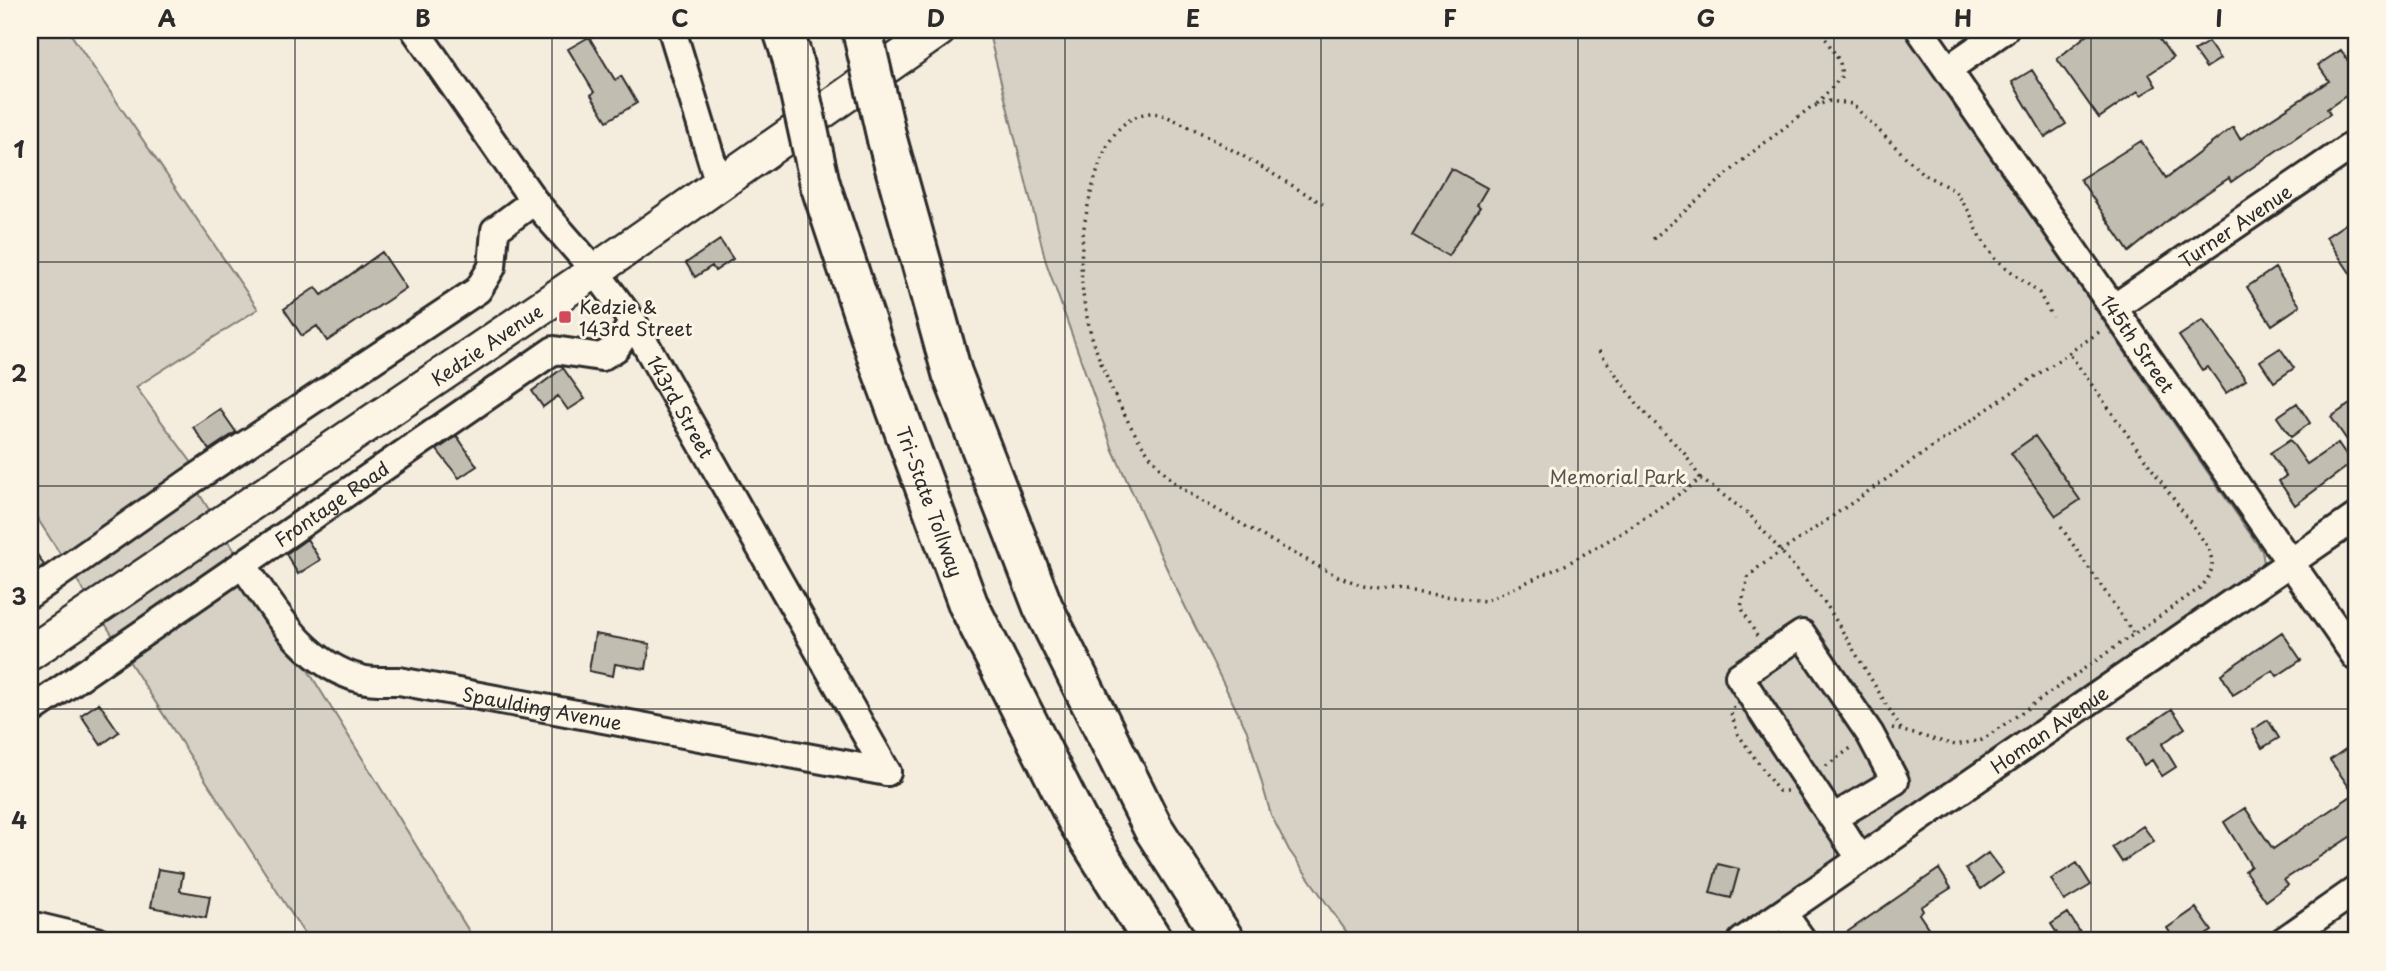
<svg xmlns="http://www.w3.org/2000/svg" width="2386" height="971" font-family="'Playpen Sans',sans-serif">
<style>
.green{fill:#d6d1c4;stroke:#807e78;stroke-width:2}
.building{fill:#c2bdb1;stroke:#2b2b2b;stroke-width:2}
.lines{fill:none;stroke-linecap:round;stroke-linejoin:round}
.minor-casing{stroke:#2b2b2b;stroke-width:32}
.major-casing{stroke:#2b2b2b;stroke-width:38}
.highway-casing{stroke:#2b2b2b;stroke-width:44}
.path{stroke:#2b2b2b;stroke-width:3.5;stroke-dasharray:2 5;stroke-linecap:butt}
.minor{stroke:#fcf5e5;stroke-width:26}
.major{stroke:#fcf5e5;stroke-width:33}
.highway{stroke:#fcf5e5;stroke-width:38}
.highway-bridge-casing{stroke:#2b2b2b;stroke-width:44;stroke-linecap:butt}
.highway-bridge{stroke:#fcf5e5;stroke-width:38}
.grid{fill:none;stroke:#2b2b2b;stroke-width:2;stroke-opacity:0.55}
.poi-dot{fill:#d1495b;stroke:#fcf5e5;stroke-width:2.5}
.labels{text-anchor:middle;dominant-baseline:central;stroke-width:6;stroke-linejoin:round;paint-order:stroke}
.street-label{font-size:19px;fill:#2b2b2b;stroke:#fcf5e5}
.poi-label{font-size:19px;fill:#2b2b2b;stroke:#fcf5e5;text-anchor:start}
.park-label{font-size:19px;fill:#565451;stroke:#fcf5e5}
.neatline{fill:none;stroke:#2b2b2b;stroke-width:2.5}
.grid-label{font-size:23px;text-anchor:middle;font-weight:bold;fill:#2b2b2b}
</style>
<rect width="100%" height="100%" fill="#f4edde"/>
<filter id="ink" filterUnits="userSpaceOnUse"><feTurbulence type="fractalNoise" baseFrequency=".0143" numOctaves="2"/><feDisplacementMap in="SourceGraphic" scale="14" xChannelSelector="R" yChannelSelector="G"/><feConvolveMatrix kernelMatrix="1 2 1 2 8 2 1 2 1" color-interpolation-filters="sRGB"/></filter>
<g filter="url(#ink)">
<path class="green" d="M30 30H68L258 309 136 387 201 475 192 482 475 941H309L30 507Z
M988 30H1903L2262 551 2265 569 1729 941H1353L1289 850 1271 815 1247 731 1172 580 1113 450 1046 262Z"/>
<path class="building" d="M2093 30H2153L2173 58 2149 74 2156 86 2141 95 2138 91 2099 118 2057 59Z
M589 37 615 80 621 76 637 103 607 121 591 95 594 92 568 49Z
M2208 42 2220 59 2206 68 2194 51Z
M2341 50 2356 73V89L2327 109 2330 114 2231 182 2229 178 2177 213 2129 252 2080 179 2141 141 2166 178 2233 127 2240 139 2329 81 2318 65Z
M2032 70 2066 124 2045 137 2012 82Z
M1451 168 1487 188 1477 205 1480 207 1448 256 1412 235Z
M2350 221 2356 230V282L2326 237Z
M720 240 733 259 715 271 712 266 695 277 686 263Z
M382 252 406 288 327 341 317 326 302 336 284 309 316 287 322 295Z
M2275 268 2300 306 2272 325 2247 287Z
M2203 320 2246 380 2226 393 2208 367 2202 370 2179 336Z
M2280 348 2294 368 2274 382 2260 361Z
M563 368 585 399 568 410 558 396 543 407 532 391Z
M2356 400V453L2331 417Z
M2297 403 2310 423 2291 437 2277 417Z
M220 409 236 432 209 450 193 427Z
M457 436 477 466 459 478 437 450Z
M2035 436 2080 500 2056 516 2011 453Z
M2290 440 2307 464 2338 443 2352 463 2295 505 2279 481 2286 476 2270 453Z
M307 539 320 560 298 574 286 554Z
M30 544 44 565 30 575Z
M2282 632 2301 660 2277 676 2273 670 2233 695 2221 674Z
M595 634 650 644 646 669 615 664 613 676 589 671Z
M99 703 119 732 101 745 81 715Z
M2172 709 2185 728 2162 744 2176 767 2162 776 2152 760 2144 765 2128 739Z
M2268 720 2279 738 2262 748 2252 730Z
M2350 746 2356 755V833L2284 880 2288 885 2266 901 2245 871 2251 866 2224 822 2245 808 2273 849 2354 794 2330 760Z
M2143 826 2154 841 2122 862 2112 847Z
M1988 853 2003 873 1981 889 1966 869Z
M2077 863 2091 885 2064 901 2051 879Z
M1718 864 1739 869 1731 898 1710 893Z
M158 869 183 873 180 891 210 896 206 918 151 907Z
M1939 869 1951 888 1921 907 1923 911 1919 914 1937 941H1834Z
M2196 908 2212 931 2196 941H2175L2167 928Z
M2068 913 2080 932 2062 941 2051 924Z"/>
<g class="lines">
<defs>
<g id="minor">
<path id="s1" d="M415 30 534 201 595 271 633 322 887 772"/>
<path d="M672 30 719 184"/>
<path id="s2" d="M1920 30 2356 657"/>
<path d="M1948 69 2004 30"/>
<path id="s3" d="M2115 307 2356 143"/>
<path id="s4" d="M243 565C275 611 304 664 361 679 373 682 387 681 399 681L887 772"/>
<path d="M30 594 191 481 478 290 492 267 495 230 534 201"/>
<path id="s5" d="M30 711 554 350 601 357 616 348 633 322"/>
<path d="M1833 818 1895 781 1870 734 1802 634 1739 676C1779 738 1819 799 1861 859"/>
<path d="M1783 913 1803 941"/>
<path d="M30 925 97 941"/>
<path id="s6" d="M1742 941 2356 517"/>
<path d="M2283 941 2356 890"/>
</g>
<g id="major">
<path id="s7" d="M30 653 595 271 939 30"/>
</g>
<g id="highway">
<path d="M783 30 792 57"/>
<path d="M887 139 952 373 1043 607 1153 828 1225 941"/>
<path id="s8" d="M820 184 880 365 968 604 1077 820 1153 941"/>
</g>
</defs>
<use href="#minor" class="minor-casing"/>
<use href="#major" class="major-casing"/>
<use href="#highway" class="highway-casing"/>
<path class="path" d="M1817 104 1842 76 1840 62 1820 30
M1323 204C1295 188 1173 110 1150 113 1114 117 1103 153 1094 182 1070 265 1081 326 1118 402 1131 428 1144 451 1165 473 1183 492 1207 504 1230 517 1265 538 1301 557 1337 576L1364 586 1485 601 1567 564 1628 529 1701 479 1749 514 1826 604 1901 729
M1653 239 1749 155 1811 107 1830 101 1852 104 1923 174 1955 191 1970 213 1979 235 1995 259 2039 293 2052 317
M1599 351 1641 409 1684 453 1701 479
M2061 527 2134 634
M1757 636 1741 607 1748 577 1759 567 2102 330
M1734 707 1731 713 1738 734 1773 784 1779 791H1787
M1892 728 1955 745 1982 740 2200 588C2213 574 2215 565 2208 547L2069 353
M1826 766 1851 748"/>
<use href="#minor" class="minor"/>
<use href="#major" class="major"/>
<use href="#highway" class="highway"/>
<defs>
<path id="highway-bridge" d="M862 30 887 139
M792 57 820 184"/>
</defs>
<use href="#highway-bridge" class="highway-bridge-casing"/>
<use href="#highway-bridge" class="highway-bridge"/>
</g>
</g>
<path class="grid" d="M295 30V941M552 30V941M808 30V941M1065 30V941M1321 30V941M1578 30V941M1834 30V941M2091 30V941M30 262H2356M30 486H2356M30 709H2356"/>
<rect class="poi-dot" x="558" y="310" width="14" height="14" rx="3.5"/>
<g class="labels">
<g class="street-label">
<text stroke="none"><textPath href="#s3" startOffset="145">Turner Avenue</textPath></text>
<text stroke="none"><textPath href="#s2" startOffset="382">145th Street</textPath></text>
<text stroke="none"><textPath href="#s7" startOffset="551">Kedzie Avenue</textPath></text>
<text stroke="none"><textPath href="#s1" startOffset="462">143rd Street</textPath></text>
<text stroke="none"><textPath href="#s8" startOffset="336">Tri-State Tollway</textPath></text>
<text stroke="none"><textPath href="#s5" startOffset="366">Frontage Road</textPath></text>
<text stroke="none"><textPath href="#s4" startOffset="352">Spaulding Avenue</textPath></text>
<text stroke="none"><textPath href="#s6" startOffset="373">Homan Avenue</textPath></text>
</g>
<g class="poi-label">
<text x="579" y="306">Kedzie &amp;<tspan x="579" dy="22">143rd Street</tspan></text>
</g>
<g class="park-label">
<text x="1618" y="476">Memorial Park</text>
</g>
</g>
<rect width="2386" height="971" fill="none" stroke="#fcf5e5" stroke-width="77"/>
<rect x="38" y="38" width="2310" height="894" class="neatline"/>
<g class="grid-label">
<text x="167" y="27">A</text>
<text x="423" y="27">B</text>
<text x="680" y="27">C</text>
<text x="936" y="27">D</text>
<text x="1193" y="27">E</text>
<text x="1450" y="27">F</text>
<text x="1706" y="27">G</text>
<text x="1963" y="27">H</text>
<text x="2219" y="27">I</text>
<text x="19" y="158">1</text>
<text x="19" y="382">2</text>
<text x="19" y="605">3</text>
<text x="19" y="829">4</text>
</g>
</svg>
